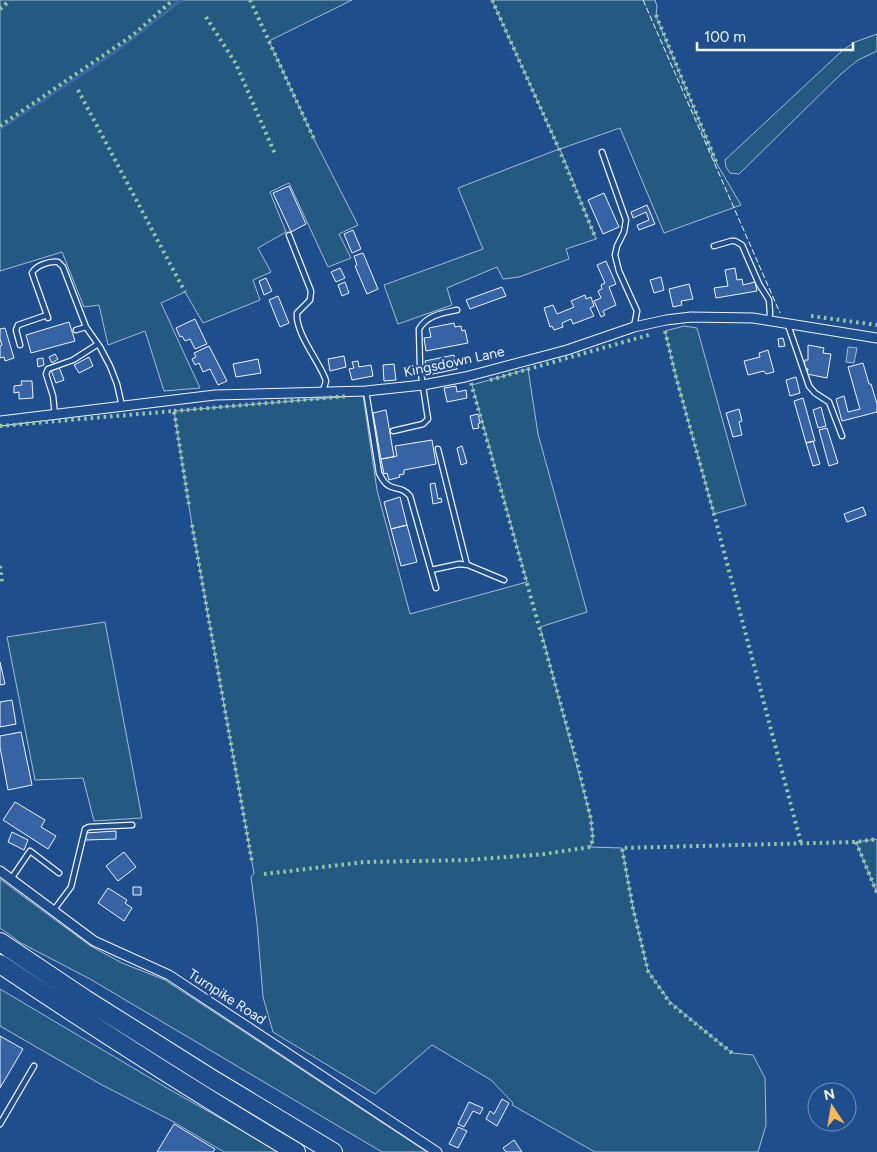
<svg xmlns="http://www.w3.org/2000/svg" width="877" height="1152" font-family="Figtree,sans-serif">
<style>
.green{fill:#245a82;stroke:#a8bbd7}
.water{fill:#3b69a3;stroke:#a8bbd7}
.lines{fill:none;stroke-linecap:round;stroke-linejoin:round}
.stream{stroke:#3b69a3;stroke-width:3}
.building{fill:#3563a3;stroke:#f2f6ff}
.lane-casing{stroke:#f2f6ff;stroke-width:7}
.street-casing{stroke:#f2f6ff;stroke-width:11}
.highway-casing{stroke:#f2f6ff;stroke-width:20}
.lane{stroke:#1f4e8c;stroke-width:4.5}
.street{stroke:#1f4e8c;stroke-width:9}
.highway{stroke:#1f4e8c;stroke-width:18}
.hedge{stroke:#97c8a6;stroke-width:4;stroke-dasharray:2.5 4;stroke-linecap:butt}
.fence{stroke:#f2f6ff;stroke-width:1;stroke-dasharray:6 2.5;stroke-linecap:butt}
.labels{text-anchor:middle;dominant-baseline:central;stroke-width:4;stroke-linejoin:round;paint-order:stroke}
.street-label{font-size:14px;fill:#f2f6ff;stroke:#1f4e8c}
</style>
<rect width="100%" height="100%" fill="#1f4e8c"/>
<path class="green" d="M0 0H352L269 41 315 141 358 225 339 234 351 258 328 267 289 183 270 192 286 232 258 248 271 272 253 280 260 300 203 323 185 292 161 303 200 388 164 391 145 331 108 345 99 305 84 307 62 252 0 271Z
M492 0H655L657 6 656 16 717 164 741 205 664 233 620 128 560 149 596 239 566 249 569 259 519 277 503 279 497 267 447 288 452 305 398 324 384 285 483 249 458 188 559 149Z
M877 34V51L858 60 841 74 739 174 730 173 726 167 725 160 843 50 855 42Z
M684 326 697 328 746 505 714 514 676 377 665 331Z
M528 369 538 434 587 612 540 627 591 819 593 840 590 847 622 848 633 908 648 971 670 1002 732 1053 753 1055 765 1078 766 1125 758 1152H595L512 1105 513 1103 491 1080 432 1045 375 1094 273 1032 263 997 257 923 251 877 254 873 192 525 174 411 363 395 377 490 410 614 527 582 472 385Z
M105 622 142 818 94 821 83 778 35 780 7 637Z
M877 839V893L856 842Z
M0 879 89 945 122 963 165 980 427 1152H382L90 979 21 943 0 928Z
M0 989 167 1088 280 1152H224L172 1121 102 1085 0 1026Z"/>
<path class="water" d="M848 347 857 348 854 363 846 362Z"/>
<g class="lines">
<path class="stream" d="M0 129 115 52 181 0"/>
</g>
<path class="building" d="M289 186 306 224 291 232 273 193Z
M604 193 619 227 603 234 588 200Z
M647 205 655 224 639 230 637 225 649 220 646 212 633 218 631 212Z
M353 230 361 249 352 253 344 234Z
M363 253 378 289 367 294 355 266 357 265 354 256Z
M606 261 616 284 609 287 616 305 603 311 605 315 601 317 594 301 601 298 598 291 602 289 601 285 605 283 597 265Z
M340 268 345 278 336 282 331 272Z
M735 268 737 280 742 279 743 285 755 282 757 291 716 298 714 288 728 286 725 270Z
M661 277 664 290 654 293 650 280Z
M266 278 272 291 264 295 259 281Z
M345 282 349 293 342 296 338 285Z
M689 284 693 299 681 301 682 305 673 307 669 289Z
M502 287 506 296 470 309 466 300Z
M585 295 586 299 591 297 594 306 590 308 594 316 573 324 571 319 562 323 563 327 554 330 552 326 550 327 544 308 553 305 557 314 574 307 571 301Z
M278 296 289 323 280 327 269 300Z
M195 319 207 344 195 349 190 339 185 341 182 336 180 337 176 328Z
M69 322 75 341 31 353 26 335Z
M454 323 455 327 461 326 462 331 465 330 468 343 426 351 424 338 431 337 429 328Z
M5 328 14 358 5 361 4 357 0 358V346L2 345 0 339V329Z
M783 338 785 346 779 347 778 339Z
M808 345 824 348 823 353 831 354 827 378 807 374 808 369 804 368 805 360H808Z
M209 346 227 381 218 385 210 369 203 372 199 363 195 365 192 359 196 357 194 353Z
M768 350 774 372 766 374 764 371 748 375 744 361 760 357 759 353Z
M55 354 58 359 52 363 49 357Z
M454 355 457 369 428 375 425 361Z
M344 356 346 367 330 371 328 359Z
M89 357 93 366 79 373 74 365Z
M43 358 44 365 38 367 37 359Z
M258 359 261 373 236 377 233 364Z
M358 361 359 367 371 365 373 376 352 380 349 369 354 368 352 362Z
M863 363 869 384H871L877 404V412L842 421 836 399 844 396 848 412 860 409 848 367Z
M394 364 396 380 384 381 383 365Z
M59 367 64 380 56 383 51 370Z
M796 377 800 393 790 396 786 380Z
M21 381H32L33 398 19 399V392L14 393V386L22 385Z
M456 386 457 392 466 390 467 398 447 402 444 388Z
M803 398 815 441 806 443 794 401Z
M821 407 826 426 818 428 813 410Z
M739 409 742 421 739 422 742 435 733 437 726 413Z
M386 410 394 457 381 459 373 413Z
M478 414 480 423 478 424 479 428 473 429 470 416Z
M827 428 838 463 829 466 819 430Z
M432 440 436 464 404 470V474L399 475 400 477 389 480 387 473 384 474 381 459 397 456 395 446Z
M813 441 820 464 813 466 806 443Z
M462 446 467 463 461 465 457 448Z
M435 483 438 499 441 498 442 502 433 504 430 484Z
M400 497 407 525 391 529 384 502Z
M863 507 866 515 847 522 844 514Z
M407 525 417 562 401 566 391 529Z
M0 662 5 684 0 685Z
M12 700 16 724 0 727V702Z
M21 732 32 785 8 790 0 747V736Z
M15 802 45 820 41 827 56 836 48 849 3 820Z
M116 831V839L86 840 85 833Z
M12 832 28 840 24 850 8 842Z
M124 852 136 867 118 881 106 866Z
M133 887H141V895H133Z
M108 888 127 900 125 903 132 908 124 921 98 903Z
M0 1036 23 1049 0 1088Z
M502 1099 509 1103 497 1126 486 1119 490 1111 494 1114Z
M469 1102 483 1108 480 1114 473 1111 464 1127 458 1124Z
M174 1124 215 1149 213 1152H157Z
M458 1127 467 1131 458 1148 449 1144Z
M514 1140 522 1152H506L503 1148Z"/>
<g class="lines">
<defs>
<path id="lane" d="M602 152 626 220 624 232 617 246 615 255 619 271 637 311 634 327
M289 235 311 291 310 300 297 313C295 332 318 360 325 378L326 381 323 391
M714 246 731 241H735L742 245 759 284 769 300 770 313 769 320
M48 318 32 273C36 265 50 261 58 262L63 267 86 327 100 347 110 366 117 384 122 406
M788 325 809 386 815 393 829 402 842 436
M76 330 86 327
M20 345 16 330 18 325 47 315
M366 391 379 473C390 496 398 482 410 496L436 588
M55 415 53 396 46 374 48 369 73 360 98 344
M393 431 423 424 428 419 420 367 419 329C427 315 443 313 457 310
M438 449 467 565
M431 570 459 564 468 565 504 580
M11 879 30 851 59 873
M53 911 71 887 85 829 89 827 132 825
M0 1124 34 1066"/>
<path id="street" d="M0 421 215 395 366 391 423 385 465 377 567 350 634 327 666 320 691 317 753 318 877 338
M0 871 94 941 169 975 437 1152"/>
<path id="highway" d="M0 942 85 999 212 1079 333 1152
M0 964C97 1029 195 1092 296 1152"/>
</defs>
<use href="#lane" class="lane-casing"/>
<use href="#street" class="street-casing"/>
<use href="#highway" class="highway-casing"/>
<use href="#lane" class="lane"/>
<use href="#street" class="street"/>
<use href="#highway" class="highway"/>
<path class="hedge" d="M250 0 315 141
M492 0 559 149 596 239
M0 9 10 0
M656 15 717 164
M206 17 236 64 275 154
M78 90 185 292
M0 126 133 35 173 0
M811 316 877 325
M665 331 676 377 714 514 801 843
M490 380 652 334
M174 411 348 396
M0 426 174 411 189 505
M192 525 252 862
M0 566 2 582
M856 842 877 893
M264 874 365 862 468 860 545 854 590 847 593 840 591 819 578 766 471 383
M732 1053 670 1003 648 971 633 908 622 848 856 842 877 839"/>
<path class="fence" d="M643 0 780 313"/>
</g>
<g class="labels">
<g class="street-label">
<text transform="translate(454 362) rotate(-12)">Kingsdown Lane</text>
<text transform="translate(227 997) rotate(33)">Turnpike Road</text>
</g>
</g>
<g transform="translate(832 1107) rotate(348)"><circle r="24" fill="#1f4e8c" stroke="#7391ba"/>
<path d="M0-4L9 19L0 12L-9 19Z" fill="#ffb74d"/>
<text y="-8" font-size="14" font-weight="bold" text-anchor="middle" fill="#f2f6ff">N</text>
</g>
<path d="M697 42v8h156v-8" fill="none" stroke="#f2f6ff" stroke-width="2.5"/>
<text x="704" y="42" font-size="15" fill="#f2f6ff" stroke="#1f4e8c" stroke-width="4" paint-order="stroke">100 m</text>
</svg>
